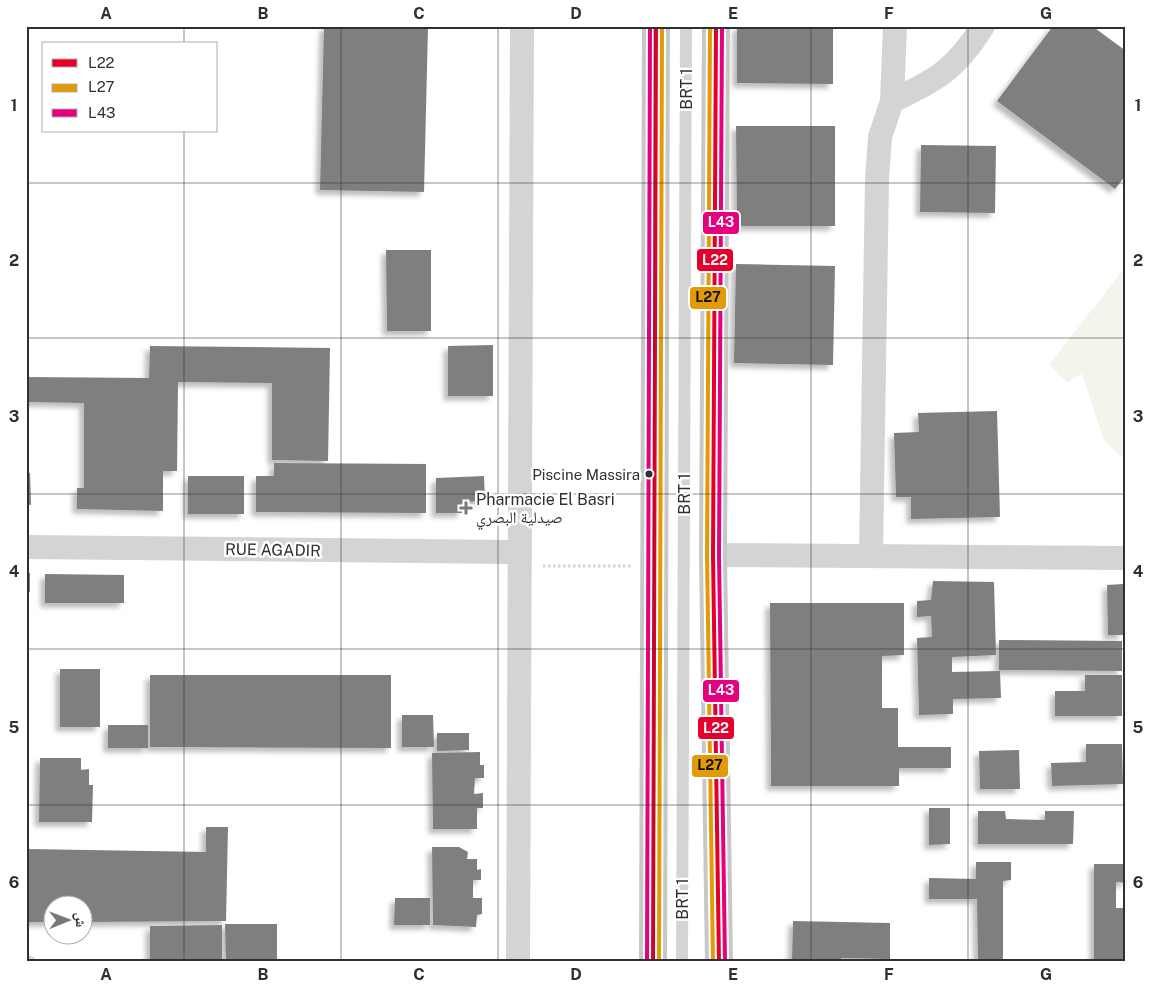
<svg xmlns="http://www.w3.org/2000/svg" width="1152" height="988" font-family="'Public Sans','Noto Naskh Arabic',sans-serif">
<style>
.green{fill:#f1f5ec}
.building{fill:#7f7f7f;filter:url(#shadow)}
.lines{fill:none;stroke-linecap:round;stroke-linejoin:round}
.path{stroke:#d4d4d4;stroke-width:3;stroke-dasharray:2.5 2.5;stroke-linecap:butt}
.service{stroke:#d4d4d4;stroke-width:12}
.minor{stroke:#d4d4d4;stroke-width:24}
.primary{stroke:#c7c7c7;stroke-width:28}
.bus-1-casing{stroke:#fff;stroke-width:8}
.bus-2-casing{stroke:#fff;stroke-width:8}
.bus-3-casing{stroke:#fff;stroke-width:8}
.bus-1{stroke:#e4002b;stroke-width:4}
.bus-2{stroke:#e39a05;stroke-width:4}
.bus-3{stroke:#e5007d;stroke-width:4}
.grid{fill:none;stroke:#2f2f2f;stroke-width:1;stroke-opacity:0.55}
.bus-dot{fill:#2f2f2f;stroke:#fff;stroke-width:2}
.poi-dot{fill:#787878;stroke:#fff;stroke-width:2}
.labels{text-anchor:middle;dominant-baseline:central;stroke-width:5;stroke-linejoin:round;paint-order:stroke}
.bus-label{font-size:15px;fill:#2f2f2f;stroke:#fff;text-anchor:end}
.street-label{font-size:16px;fill:#2f2f2f;stroke:#fff}
.poi-label{font-size:16px;fill:#2f2f2f;stroke:#fff;text-anchor:start}
.line-badge{stroke:#fff;stroke-width:2}
.badge-label{font-size:14px;text-anchor:middle;font-weight:bold;fill:#fff}
.pale-badge-label{font-size:14px;text-anchor:middle;font-weight:bold;fill:#111}
.neatline{fill:none;stroke:#2f2f2f;stroke-width:2}
.grid-label{font-size:16px;text-anchor:middle;font-weight:bold;fill:#2f2f2f}
</style>
<defs>
<filter id="shadow"><feDropShadow dx="-4.5" dy="4.5" stdDeviation="2.5" flood-color="#0004"/></filter>
</defs>
<rect width="100%" height="100%" fill="#fff"/>
<path class="green" d="M1126 266V460L1104 441 1082 374 1067 382 1049 365Z"/>
<path class="building" d="M324 26H428L424 192 320 190Z
M737 26H833V84L737 83Z
M1053 26H1092L1126 51V175L1115 189 997 101Z
M736 126H835V226H737Z
M921 145 996 146 995 213 920 212Z
M386 250H431V331H387Z
M736 264 835 266 833 365 734 363Z
M493 345V396H448V346Z
M150 346 330 348 328 461 272 460V383L178 382 177 471H163V511L77 509V488H84V403L26 402V377L149 378Z
M997 411 1000 517 911 519V497H896L894 433 919 432 918 413Z
M274 463 426 464V513L256 512V476H274Z
M26 473H30L31 505 26 504Z
M188 476H244V514H188Z
M484 476 485 501 462 502V513H436V478Z
M26 573H30V592H26Z
M45 574 124 575V603H45Z
M933 581 994 582 996 655 952 657V672L1000 671 1001 698 953 699V714L919 715 917 638 932 637 931 616 917 617V601L931 600Z
M1123 584V635H1108L1107 585Z
M770 603H904V655L882 656V708H898V747H951V768H899V786H771Z
M999 640 1122 641V671L999 670Z
M60 669H100V727H60Z
M150 675H391V748L150 747Z
M1085 675H1122V716H1055V691H1085Z
M402 715H433L434 747H402Z
M108 725H148V748H108Z
M437 733H469V750L437 751Z
M1086 744H1122L1123 784 1052 786 1051 763 1086 762Z
M1019 750 1020 789H980L979 751Z
M480 752V765H484V778H475L474 794 483 793V808H477V829H433L432 753Z
M40 758H81V770L89 769V785H93L92 822H39Z
M929 808H950V844L929 845Z
M978 811H1005L1006 819 1045 820V811H1074L1073 844H978Z
M206 827H228L226 921 82 922V906H52V922H28L29 849 206 852Z
M432 847H459L468 852 467 859H477V870L481 869V880H473V898H482V914L477 915 476 927 433 925Z
M976 862H1011V880L1003 881V962H978L977 899H929V878L976 879Z
M1094 864H1126V883L1116 882V908H1126V962H1094Z
M395 898H430V925H394Z
M793 921 890 923V959L841 958V962H792Z
M225 924H277V962H226Z
M222 925V962H150V926Z"/>
<g class="lines">
<path class="path" d="M543 566H631"/>
<path class="service" d="M26 960 30 962
M682 962 686 26"/>
<path class="minor" d="M892 101C937 80 956 69 983 26
M26 547 519 552
M713 555 1126 558
M871 555 877 178 880 137 892 101 895 26
M518 962 522 26"/>
<path class="primary" d="M716 26 713 555 719 962
M653 962 656 26"/>
<defs>
<path id="bus-1" d="M716 26 713 555 719 962
M653 962 656 26"/>
<path id="bus-2" d="M710 26 707 555 713 962
M659 962 662 26"/>
<path id="bus-3" d="M722 26 719 555 725 962
M647 962 650 26"/>
</defs>
<use href="#bus-1" class="bus-1-casing"/>
<use href="#bus-2" class="bus-2-casing"/>
<use href="#bus-3" class="bus-3-casing"/>
<use href="#bus-1" class="bus-1"/>
<use href="#bus-2" class="bus-2"/>
<use href="#bus-3" class="bus-3"/>
</g>
<path class="grid" d="M184 26V44M341 26V962M498 26V962M654 26V962M811 26V962M968 26V962M184 131V962M26 183H1126M26 338H1126M26 494H1126M26 649H1126M26 805H1126"/>
<circle class="bus-dot" cx="649" cy="474" r="4.5"/>
<path class="poi-dot" d="M463.5 500.5h5v5h5v5h-5v5h-5v-5h-5v-5h5z"/>
<g class="labels">
<g class="bus-label">
<text x="640" y="474">Piscine Massira</text>
</g>
<g class="street-label">
<text transform="translate(686 89) rotate(-90)">BRT 1</text>
<text transform="translate(684 494) rotate(-90)">BRT 1</text>
<text transform="translate(273 550) rotate(1)">RUE AGADIR</text>
<text transform="translate(682 899) rotate(-90)">BRT 1</text>
</g>
<g class="poi-label">
<text x="476" y="499">Pharmacie El Basri<tspan x="476" dy="18">صيدلية البصري</tspan></text>
</g>
</g>
<g class="line-badge">
<rect x="702" y="211" width="38" height="24" rx="5" fill="#e5007d"/>
<rect x="696" y="248" width="38" height="24" rx="5" fill="#e4002b"/>
<rect x="689" y="286" width="38" height="24" rx="5" fill="#e39a05"/>
<rect x="702" y="679" width="38" height="24" rx="5" fill="#e5007d"/>
<rect x="697" y="716" width="38" height="24" rx="5" fill="#e4002b"/>
<rect x="691" y="754" width="38" height="24" rx="5" fill="#e39a05"/>
</g>
<g class="badge-label">
<text x="721" y="227">L43</text>
<text x="715" y="265">L22</text>
<text x="721" y="695">L43</text>
<text x="716" y="733">L22</text>
</g>
<g class="pale-badge-label">
<text x="708" y="302">L27</text>
<text x="710" y="770">L27</text>
</g>
<rect width="1152" height="988" fill="none" stroke="#ffffff" stroke-width="55"/>
<rect x="42" y="42" width="175" height="90" fill="#ffffff" stroke="#acacac"/>
<rect x="52" y="59" width="25" height="8" fill="#e4002b" stroke="#acacac"/>
<text x="88" y="68" font-size="15" fill="#2f2f2f">L22</text>
<rect x="52" y="84" width="25" height="8" fill="#e39a05" stroke="#acacac"/>
<text x="88" y="92" font-size="15" fill="#2f2f2f">L27</text>
<rect x="52" y="109" width="25" height="8" fill="#e5007d" stroke="#acacac"/>
<text x="88" y="118" font-size="15" fill="#2f2f2f">L43</text>
<g transform="translate(68 920) rotate(89)"><circle r="24" fill="#ffffff" stroke="#acacac"/>
<path d="M0-4L9 19L0 12L-9 19Z" fill="#787878"/>
<text y="-8" font-size="14" font-weight="bold" text-anchor="middle" fill="#2f2f2f">ش</text>
</g>
<rect x="28" y="28" width="1096" height="932" class="neatline"/>
<g class="grid-label">
<text x="106" y="19">A</text>
<text x="263" y="19">B</text>
<text x="419" y="19">C</text>
<text x="576" y="19">D</text>
<text x="733" y="19">E</text>
<text x="889" y="19">F</text>
<text x="1046" y="19">G</text>
<text x="14" y="111">1</text>
<text x="1138" y="111">1</text>
<text x="14" y="266">2</text>
<text x="1138" y="266">2</text>
<text x="14" y="422">3</text>
<text x="1138" y="422">3</text>
<text x="14" y="577">4</text>
<text x="1138" y="577">4</text>
<text x="14" y="733">5</text>
<text x="1138" y="733">5</text>
<text x="14" y="888">6</text>
<text x="1138" y="888">6</text>
<text x="106" y="980">A</text>
<text x="263" y="980">B</text>
<text x="419" y="980">C</text>
<text x="576" y="980">D</text>
<text x="733" y="980">E</text>
<text x="889" y="980">F</text>
<text x="1046" y="980">G</text>
</g>
</svg>
